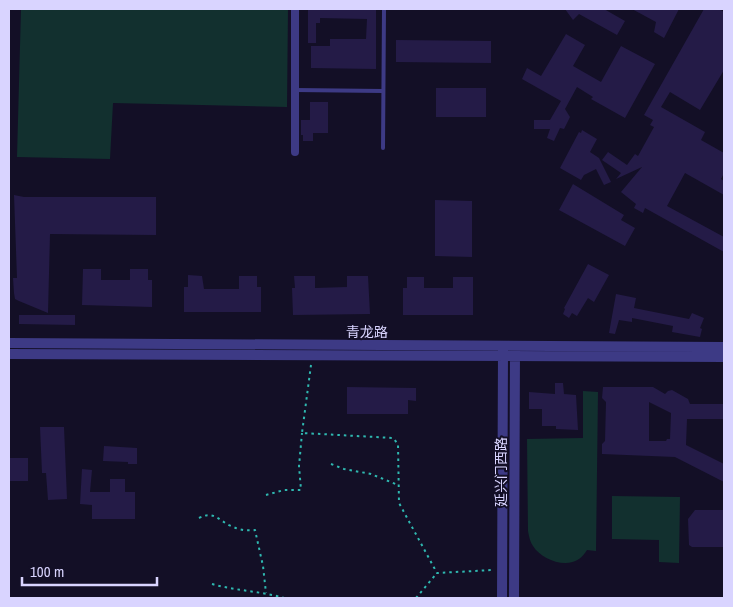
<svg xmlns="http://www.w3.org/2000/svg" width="733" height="607" font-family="'Archivo Narrow','Noto Sans SC',sans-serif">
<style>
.green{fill:#12302f}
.building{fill:#241b47;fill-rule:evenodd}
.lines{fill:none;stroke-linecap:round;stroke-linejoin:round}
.path{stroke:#2fb8b0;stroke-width:2;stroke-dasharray:2.5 4;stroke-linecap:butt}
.service{stroke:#3d3a85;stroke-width:4}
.minor{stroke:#3d3a85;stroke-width:8}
.tertiary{stroke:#3d3a85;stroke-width:10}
.labels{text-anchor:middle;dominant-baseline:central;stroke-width:4;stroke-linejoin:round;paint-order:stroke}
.street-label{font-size:14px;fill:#d9d4ff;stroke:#130f26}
</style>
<rect width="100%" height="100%" fill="#130f26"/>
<path class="green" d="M21 9H288L287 107 113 103 110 159 17 157Z
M583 391 598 392 596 551 587 550C585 553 582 557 579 559 565 569 541 559 533 546 530 542 529 536 528 531L527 439 583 438Z
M612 496 680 497 679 563 659 562V540L612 539Z"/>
<path class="building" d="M308 9H376V69L311 68V46H330V39H366L367 19 320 18V23H316V43H308Z
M565 9H604L625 21 617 35 579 14 573 20Z
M632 9H679L664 38 654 32 656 22Z
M704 9H719L724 12V70L700 110 670 92 661 107 705 132 701 140 724 153V173L721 179 724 181V195L685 173 667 206 724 237V252L645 208 643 213 634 208 636 204 621 192 642 167 616 179 621 173 602 160 608 152 627 165 635 154 638 156 654 127 650 125 653 120 644 115Z
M566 34 585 45 573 66 601 82 621 46 655 64 625 118 591 99 593 97 577 87 565 109 570 117 564 129 560 128 554 141 547 138 550 129H534V120H550L561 101 522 79 527 68 541 76Z
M396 40 491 41V63L396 62Z
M436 88H486V117H436Z
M310 102H328V133H313V141H303V135H301V120H310Z
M582 130 597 139 590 152 599 158 611 182 604 185 596 169 584 175 581 180 560 168 579 132 581 133Z
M573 184 624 215 621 220 635 228 625 246 559 210Z
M14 195 24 197H156V235L50 234 48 313 19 301 15 299 14 293 13 278H17Z
M435 200 472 201V257L435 256Z
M588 264 609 275 594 302 588 298 577 316 572 313 569 318 563 314 565 309 564 308Z
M83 269H101V280H130V269H148V280H152V307L82 305Z
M188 275 202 276 204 289H239V276H257V287H261V312H184V287H188Z
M294 276H315V288L347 287V276H368L370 314 293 315 292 288H295Z
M407 277H424V288H453V277H473V315H403V288H407Z
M616 294 636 298 634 308 689 319 692 313 704 318 700 328 702 329 700 337 672 332 673 326 632 318V322L619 320 615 334 609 333Z
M19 315H75V325L19 324Z
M555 383H563L564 394 576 395 578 430 556 429V426H542V409H529V392L555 394Z
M347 387 416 388V401L408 400V414H347Z
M603 387H653L665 394 668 391 672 390 688 399 690 404H724V419H687L686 445 724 464V482L675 457 602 454V444L605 441 606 402 602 398ZM649 402 671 413 670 439H667L666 441H649Z
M40 427H64L67 499 48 500 46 473H42Z
M104 446 137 448V464H128V462L103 461Z
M9 458H28V481H9Z
M82 469 92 470 90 492H110V479H125V492H135V519H92V505L80 504Z
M695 510H724V547H692L689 545 688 519Z"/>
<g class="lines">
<path class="path" d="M311 365 302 433 393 438 398 444 399 503 437 573 493 570
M331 464 344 469 371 474 398 485
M266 495 284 490H301L299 466 302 433
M199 518C214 510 219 521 231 526 239 530 247 531 255 530L263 566 266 593
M212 584C236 591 261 591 284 598
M416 598 437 573"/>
<path class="service" d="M295 90 383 91
M383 148 384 9"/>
<path class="minor" d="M295 152V9"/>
<path class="tertiary" d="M9 343 724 347
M9 354 724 357
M502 598 503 350
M514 598 515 349"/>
</g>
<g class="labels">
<g class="street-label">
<text x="367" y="332">青龙路</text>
<text transform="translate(501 472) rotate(-90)">延兴门西路</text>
</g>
</g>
<rect width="733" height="607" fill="none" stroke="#d9d4ff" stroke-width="20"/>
<path d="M22 577v8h135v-8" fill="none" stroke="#d9d4ff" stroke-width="2.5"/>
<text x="30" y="577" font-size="15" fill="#d9d4ff" stroke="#130f26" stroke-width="4" paint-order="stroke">100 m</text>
</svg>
